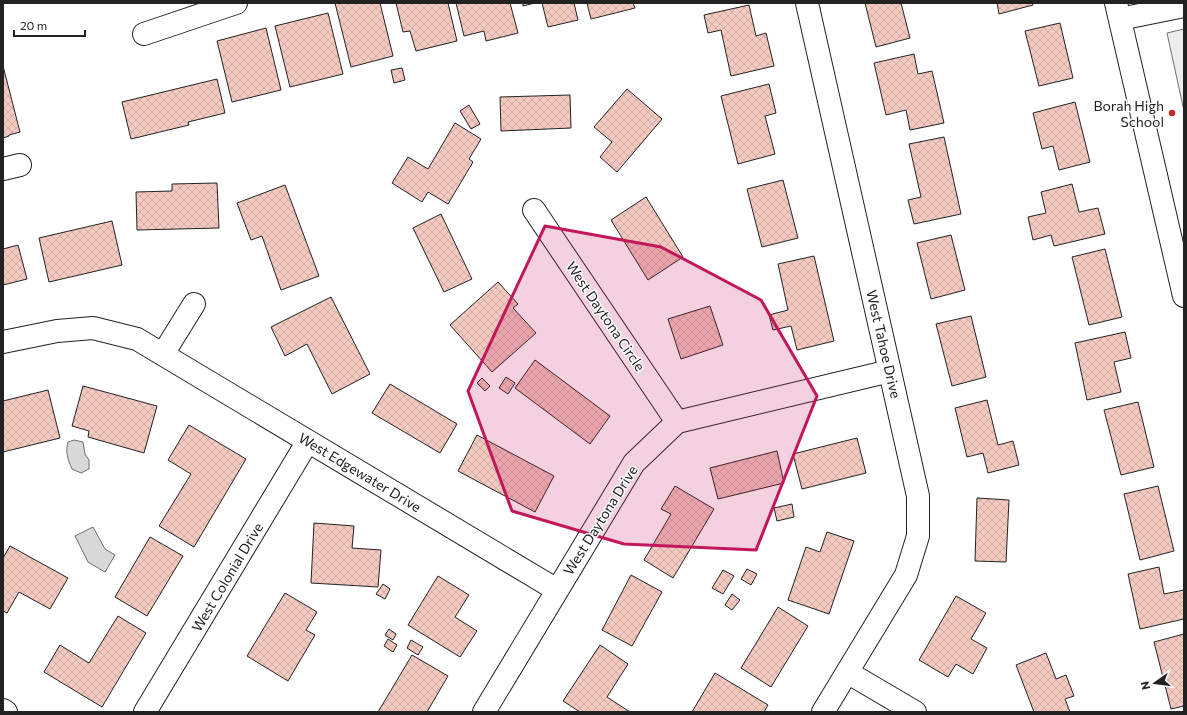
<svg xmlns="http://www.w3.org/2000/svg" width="1187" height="715" font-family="Commissioner,sans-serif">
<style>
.parking{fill:#ededed;stroke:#6f6f6f}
.water{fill:#d9d9d9;stroke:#6f6f6f}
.building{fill:url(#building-cross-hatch);stroke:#222}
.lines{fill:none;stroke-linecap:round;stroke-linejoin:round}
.minor-casing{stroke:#222;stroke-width:24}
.minor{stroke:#fff;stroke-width:22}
.marked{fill:#c2185b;fill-opacity:0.2;stroke:#c2185b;stroke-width:3;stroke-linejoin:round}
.poi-dot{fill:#c62828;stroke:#fff;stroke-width:1.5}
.labels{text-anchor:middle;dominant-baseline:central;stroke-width:3;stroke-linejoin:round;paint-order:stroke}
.poi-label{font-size:14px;fill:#222;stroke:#fff;text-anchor:end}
.street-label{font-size:14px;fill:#222;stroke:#fff}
</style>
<defs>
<pattern id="building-cross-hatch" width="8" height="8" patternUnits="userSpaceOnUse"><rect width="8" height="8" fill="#f3c9c0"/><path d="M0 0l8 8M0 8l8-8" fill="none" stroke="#d0aca5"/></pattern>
</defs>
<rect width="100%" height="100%" fill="#fff"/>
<path class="parking" d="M1184 29V111L1167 33Z"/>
<path class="water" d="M74 440 83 442 85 454 89 460V469L81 473 72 469C68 460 65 452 68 442Z
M93 527 105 549 115 555 105 572 88 562 75 536Z"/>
<path class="building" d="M335 3H380L393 56 351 67Z
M396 3H448L457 41 416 51 410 31 403 32Z
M456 3H510L518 33 486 41 484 31 464 36Z
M523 3H535L523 6Z
M542 3H574L578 20 548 27Z
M587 3H633L635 8 591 19Z
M865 3H901L910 38 876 47Z
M997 3H1032L1033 5 999 14Z
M749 5 756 36 766 33 774 66 731 76 721 30 708 33 704 15Z
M328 13 343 74 290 87 275 26Z
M1060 23 1073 78 1039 86 1025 31Z
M266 28 281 90 232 102 217 41Z
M914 54 918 74 932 71 944 123 910 130 906 110 886 115 874 63Z
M3 66 20 132 9 135V136L3 138Z
M402 68 405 80 394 83 391 70Z
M217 79 225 113 188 122 189 125 131 139 122 102Z
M769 84 776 113 765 116 775 154 738 164 721 96Z
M627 89 662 119 617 172 600 157 612 142 594 127Z
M570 95 571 128 501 131 500 97Z
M1075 102 1090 162 1059 170 1053 146 1042 149 1033 113Z
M469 105 480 124 471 129 460 111Z
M455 123 481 139 469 159 473 162 448 204 428 192 422 202 392 183 408 157 428 169Z
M944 137 961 214 914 224 908 200 921 197 909 144Z
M783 180 798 238 762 247 747 189Z
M217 183 219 228 137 230 136 192 172 191V184Z
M1072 184 1079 212 1098 208 1105 234 1054 246 1051 235 1033 240 1028 217 1046 213 1041 192Z
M285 185 319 276 281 290 262 236 251 240 237 203Z
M646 197 683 257 648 280 611 220Z
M441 214 472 279 444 292 413 228Z
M112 221 122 265 49 282 39 238Z
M951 235 965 290 931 299 917 243Z
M18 245 27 279 3 285V249Z
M1105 249 1122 317 1089 325 1072 257Z
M814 256 834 341 797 350 791 326 773 330 769 315 788 310 778 264Z
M498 282 518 304 513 308 536 333 492 372 450 325Z
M331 297 370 374 332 394 307 344 285 356 271 327Z
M710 306 723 345 681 359 668 319Z
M971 316 986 377 952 386 936 324Z
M1125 332 1131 358 1114 362 1121 392 1087 400 1075 343Z
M535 360 610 416 590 444 515 388Z
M506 377 515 383 508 394 499 388Z
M482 378 490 386 485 391 477 383Z
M390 384 457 424 440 453 372 413Z
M83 386 157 406 144 453 88 437 89 431 72 426Z
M48 390 60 438 3 452V401Z
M987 400 998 445 1013 441 1019 465 988 473 983 453 967 457 955 408Z
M1138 402 1154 467 1121 475 1104 410Z
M189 425 246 459 194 547 159 526 191 474 168 460Z
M477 435 554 476 535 512 458 471Z
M857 438 866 473 802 489 793 454Z
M777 451 784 483 718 499 710 468Z
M675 486 714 509 673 578 644 560 671 514 661 509Z
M1158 486 1174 551 1140 560 1124 494Z
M977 498 1009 500 1006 562 975 561Z
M792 504 794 517 777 521 774 508Z
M314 523 354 526 352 548 381 550 378 587 311 583Z
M827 532 854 541 829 614 788 600 806 547 820 552Z
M150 537 183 556 147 616 115 597Z
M10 546 68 578 50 609 19 592 7 613 3 611V558Z
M1159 567 1164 594 1184 590V619L1140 629 1128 574Z
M747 569 757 574 751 585 741 579Z
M723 570 734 576 723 594 712 588Z
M631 575 662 592 632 646 602 630Z
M438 576 469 595 455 617 477 631 460 657 408 625Z
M383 584 390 589 385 599 376 594Z
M285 593 317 612 306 630 315 635 288 681 247 656Z
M732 594 740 600 732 610 725 605Z
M956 596 986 613 971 639 987 648 973 674 956 664 948 677 919 660Z
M778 607 808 626 771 687 741 668Z
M118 616 146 633 102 707 44 672 60 645 89 663Z
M389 629 396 634 393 640 385 635Z
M1184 634V706L1171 709 1154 642Z
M388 639 397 645 393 652 384 646Z
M411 640 423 647 418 655 407 648Z
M600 645 628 664 607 697 630 712H580L563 701Z
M1046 653 1056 679 1066 675 1074 696 1065 699 1070 712H1034L1016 665Z
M412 655 448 676 427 712H378Z
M715 673 768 705 764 712H692Z"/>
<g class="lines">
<defs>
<path id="minor" d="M807 3 918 496V536L906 575 823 712
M1116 3 1184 296
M1120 19 1184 6
M144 34 236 3
M3 169 20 165
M534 210 677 422
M3 342 57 331 93 328 137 339 557 590
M163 354 194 304
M847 672 915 712
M3 710 6 712
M145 712 308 441
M484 712 634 463 677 422 890 371"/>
</defs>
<use href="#minor" class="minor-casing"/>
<use href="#minor" class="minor"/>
</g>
<path class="marked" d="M545 226 661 247 761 300 817 396 756 550 624 544 512 511 468 391Z"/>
<circle class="poi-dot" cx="1172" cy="113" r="4"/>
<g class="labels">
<g class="poi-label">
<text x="1164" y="105">Borah High<tspan x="1164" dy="16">School</tspan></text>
</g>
<g class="street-label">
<text transform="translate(606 316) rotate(56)">West Daytona Circle</text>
<text transform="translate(884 344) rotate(77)">West Tahoe Drive</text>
<text transform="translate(360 472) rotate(31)">West Edgewater Drive</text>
<text transform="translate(600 520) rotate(-58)">West Daytona Drive</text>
<text transform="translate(227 577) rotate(-59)">West Colonial Drive</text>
</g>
</g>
<rect width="1187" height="715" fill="none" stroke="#222222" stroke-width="8"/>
<g transform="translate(1155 683) rotate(256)" stroke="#ffffff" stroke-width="3" paint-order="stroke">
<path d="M0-3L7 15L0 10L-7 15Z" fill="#222222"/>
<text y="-6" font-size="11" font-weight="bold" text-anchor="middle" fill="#222222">N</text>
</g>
<path d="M14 30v6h71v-6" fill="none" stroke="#222222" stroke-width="2"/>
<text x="20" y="30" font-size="12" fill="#222222" stroke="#ffffff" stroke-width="3" paint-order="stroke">20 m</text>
</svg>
